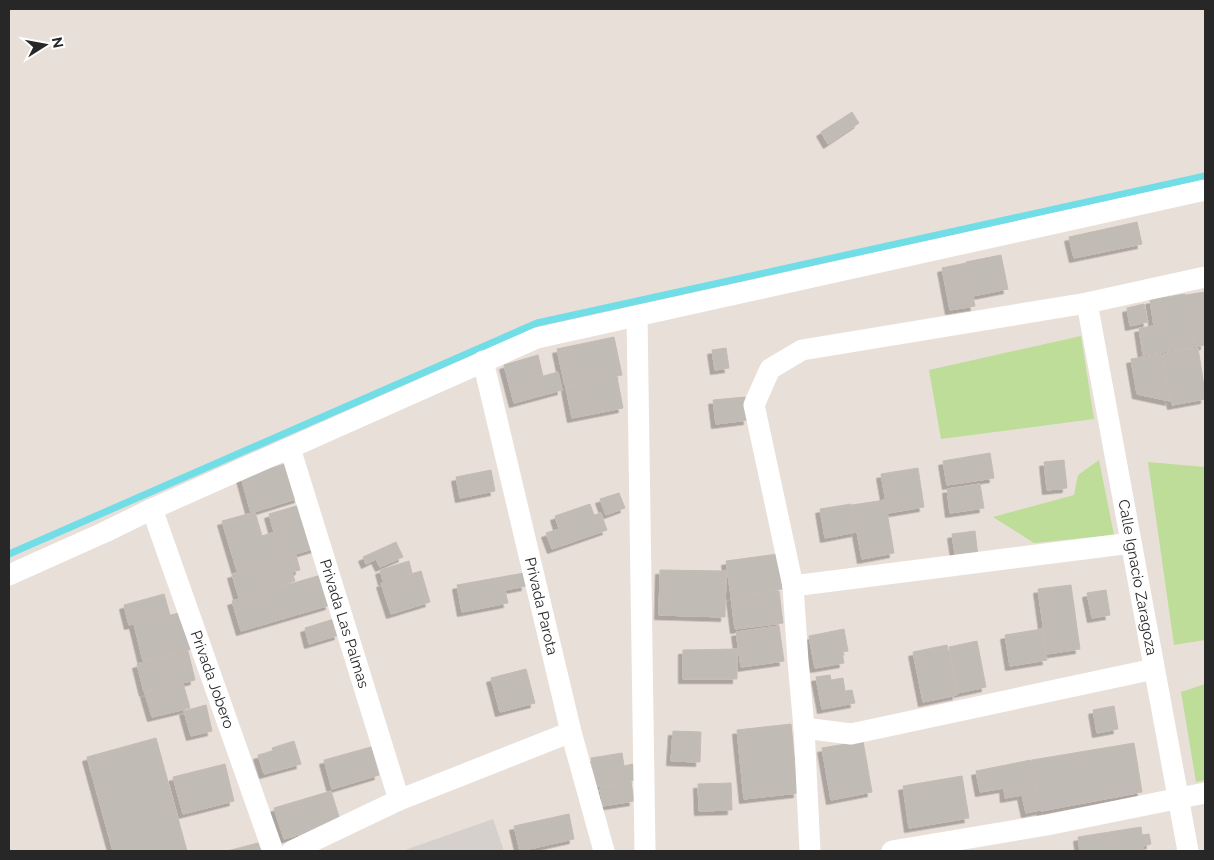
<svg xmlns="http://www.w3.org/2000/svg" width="1214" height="860" font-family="Raleway,sans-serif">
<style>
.green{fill:#bddd98}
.plaza{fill:#d6d0cc}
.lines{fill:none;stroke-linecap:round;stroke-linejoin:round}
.stream{stroke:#71dee7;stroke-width:7}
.building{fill:#c1bbb5;stroke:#c4bbb3;filter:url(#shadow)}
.minor{stroke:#fff;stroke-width:21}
.labels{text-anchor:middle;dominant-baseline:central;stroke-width:5;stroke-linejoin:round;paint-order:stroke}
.street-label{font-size:15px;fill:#272727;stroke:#fff}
</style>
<defs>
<filter id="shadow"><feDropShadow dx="-4.5" dy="4.5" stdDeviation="0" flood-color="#0004"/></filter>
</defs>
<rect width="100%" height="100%" fill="#e9dfd9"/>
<path class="green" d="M1081 336 1094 419 941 439 929 370Z
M1099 460 1114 535 1034 543 993 517 1074 495 1078 475Z
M1148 462 1205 467V640L1174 645Z
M1205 684V780L1196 782 1181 692Z"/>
<path class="plaza" d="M493 819 504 851H402Z"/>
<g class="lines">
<path class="stream" d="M9 554 537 323 1205 176"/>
</g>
<path class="building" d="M852 112 859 123 828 144 821 132Z
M1137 222 1142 244 1074 258 1069 237Z
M1001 255 1008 289 973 296 966 262Z
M966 263 975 306 950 310 942 268Z
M1205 292V345L1195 347 1186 295Z
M1185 294 1194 347 1143 355 1139 328 1154 326 1150 300Z
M1144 304 1148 322 1130 326 1127 308Z
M614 337 622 375 565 386 557 349Z
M726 348 729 368 715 370 712 350Z
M1198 348 1205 392V399L1172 405 1163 354Z
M1162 354 1170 401 1137 394 1131 359Z
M538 355 543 376 558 372 562 390 514 403 504 365Z
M617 377 623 408 572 418 566 387Z
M745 397 748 420 716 424 713 400Z
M990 453 994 478 947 485 943 461Z
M1064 460 1067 488 1047 490 1044 462Z
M288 463 299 498 251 513 241 477Z
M918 468 924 507 888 513 881 474Z
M491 470 495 491 460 498 456 477Z
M980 484 984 508 950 513 947 489Z
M619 493 625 508 606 515 600 499Z
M885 500 894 553 862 559 852 505Z
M303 504 316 548 237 571 222 521 255 512 262 536 274 532 269 514Z
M590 504 594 515 601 513 607 530 552 549 546 533 559 529 555 516Z
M851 504 856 532 825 538 820 509Z
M975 531 978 557 956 560 952 534Z
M396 542 403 557 380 567 376 559 366 564 363 557Z
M778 554 782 589 731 596 726 561Z
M296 555 300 570 292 572 295 581 239 598 232 574Z
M409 561 412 573 383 581 380 570Z
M660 570 726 571 725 617 659 615Z
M421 571 430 602 391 614 381 583Z
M524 573 526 586 505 590 508 603 462 612 457 585Z
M321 575 330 605 241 631 232 601Z
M1071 585 1080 649 1047 654 1038 589Z
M1106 590 1110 615 1092 618 1087 593Z
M779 591 783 623 735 629 731 597Z
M164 594 170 615 129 625 124 605Z
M183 612 192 649 143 661 134 624Z
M334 619 339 635 309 644 305 628Z
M779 626 784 661 741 667 736 632Z
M844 629 848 651 842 652 844 663 815 668 809 636Z
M1042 629 1047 660 1010 666 1005 635Z
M977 641 986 687 958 693 949 647Z
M947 645 957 695 923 702 913 652Z
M737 649V679H683V650Z
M188 651 195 680 144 692 137 664Z
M526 669 535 703 500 712 491 678Z
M830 675 831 680 843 678 845 691 852 690 855 703 822 709 816 677Z
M183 683 190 708 152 717 145 693Z
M206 705 212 731 191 736 184 711Z
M1114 706 1118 729 1097 733 1093 710Z
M791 724 798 793 744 799 737 730Z
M673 731 701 732 700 762 671 761Z
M156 738 187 851H113L87 757Z
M294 741 301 764 264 774 258 755 273 751 272 748Z
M863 741 872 792 831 800 822 748Z
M1134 743 1142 792 1041 811 1032 760Z
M371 747 379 775 332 789 324 760Z
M622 753 624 766 633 764 636 780 596 787 591 758Z
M1031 760 1040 810 1026 813 1022 795 1005 798 1004 788 980 792 976 771Z
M225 764 234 801 183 814 173 777Z
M962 776 969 818 909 828 903 786Z
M631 782 634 801 603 806 600 788Z
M731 783 732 810 699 811 698 784Z
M331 791 341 823 284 839 274 808Z
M569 814 574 839 520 851 514 826Z
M1141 827 1142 835 1149 834 1151 844 1143 846 1144 851H1080L1078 837Z
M258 843 261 851H227Z"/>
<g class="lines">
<g class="minor">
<path id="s1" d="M1087 303 1188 851"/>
<path d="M637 316 645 851"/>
<path id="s2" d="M483 361 571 732 604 851"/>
<path id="s3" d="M290 448 399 800"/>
<path id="s4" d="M152 509 273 851"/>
<path d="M9 575 105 532 152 509 537 338 1205 190"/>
<path d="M793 586 1131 543"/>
<path d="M804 728 851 734 1154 669"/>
<path d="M292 851 399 800 571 732"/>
<path d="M810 851 804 728 798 661 793 586 754 405 770 369 802 350 1087 303 1205 277"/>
<path d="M892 851 1047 825 1205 793"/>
</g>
</g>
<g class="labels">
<g class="street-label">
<text stroke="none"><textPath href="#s1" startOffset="279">Calle Ignacio Zaragoza</textPath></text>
<text stroke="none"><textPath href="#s2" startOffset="252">Privada Parota</textPath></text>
<text stroke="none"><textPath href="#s3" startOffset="184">Privada Las Palmas</textPath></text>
<text stroke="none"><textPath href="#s4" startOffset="181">Privada Jobero</textPath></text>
</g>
</g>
<rect width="1214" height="860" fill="none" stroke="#272727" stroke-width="20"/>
<g transform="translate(45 45) rotate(79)" stroke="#ffffff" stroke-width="4" paint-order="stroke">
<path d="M0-4L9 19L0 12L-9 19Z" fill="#272727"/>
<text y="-8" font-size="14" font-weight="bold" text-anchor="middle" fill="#272727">N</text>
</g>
</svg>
